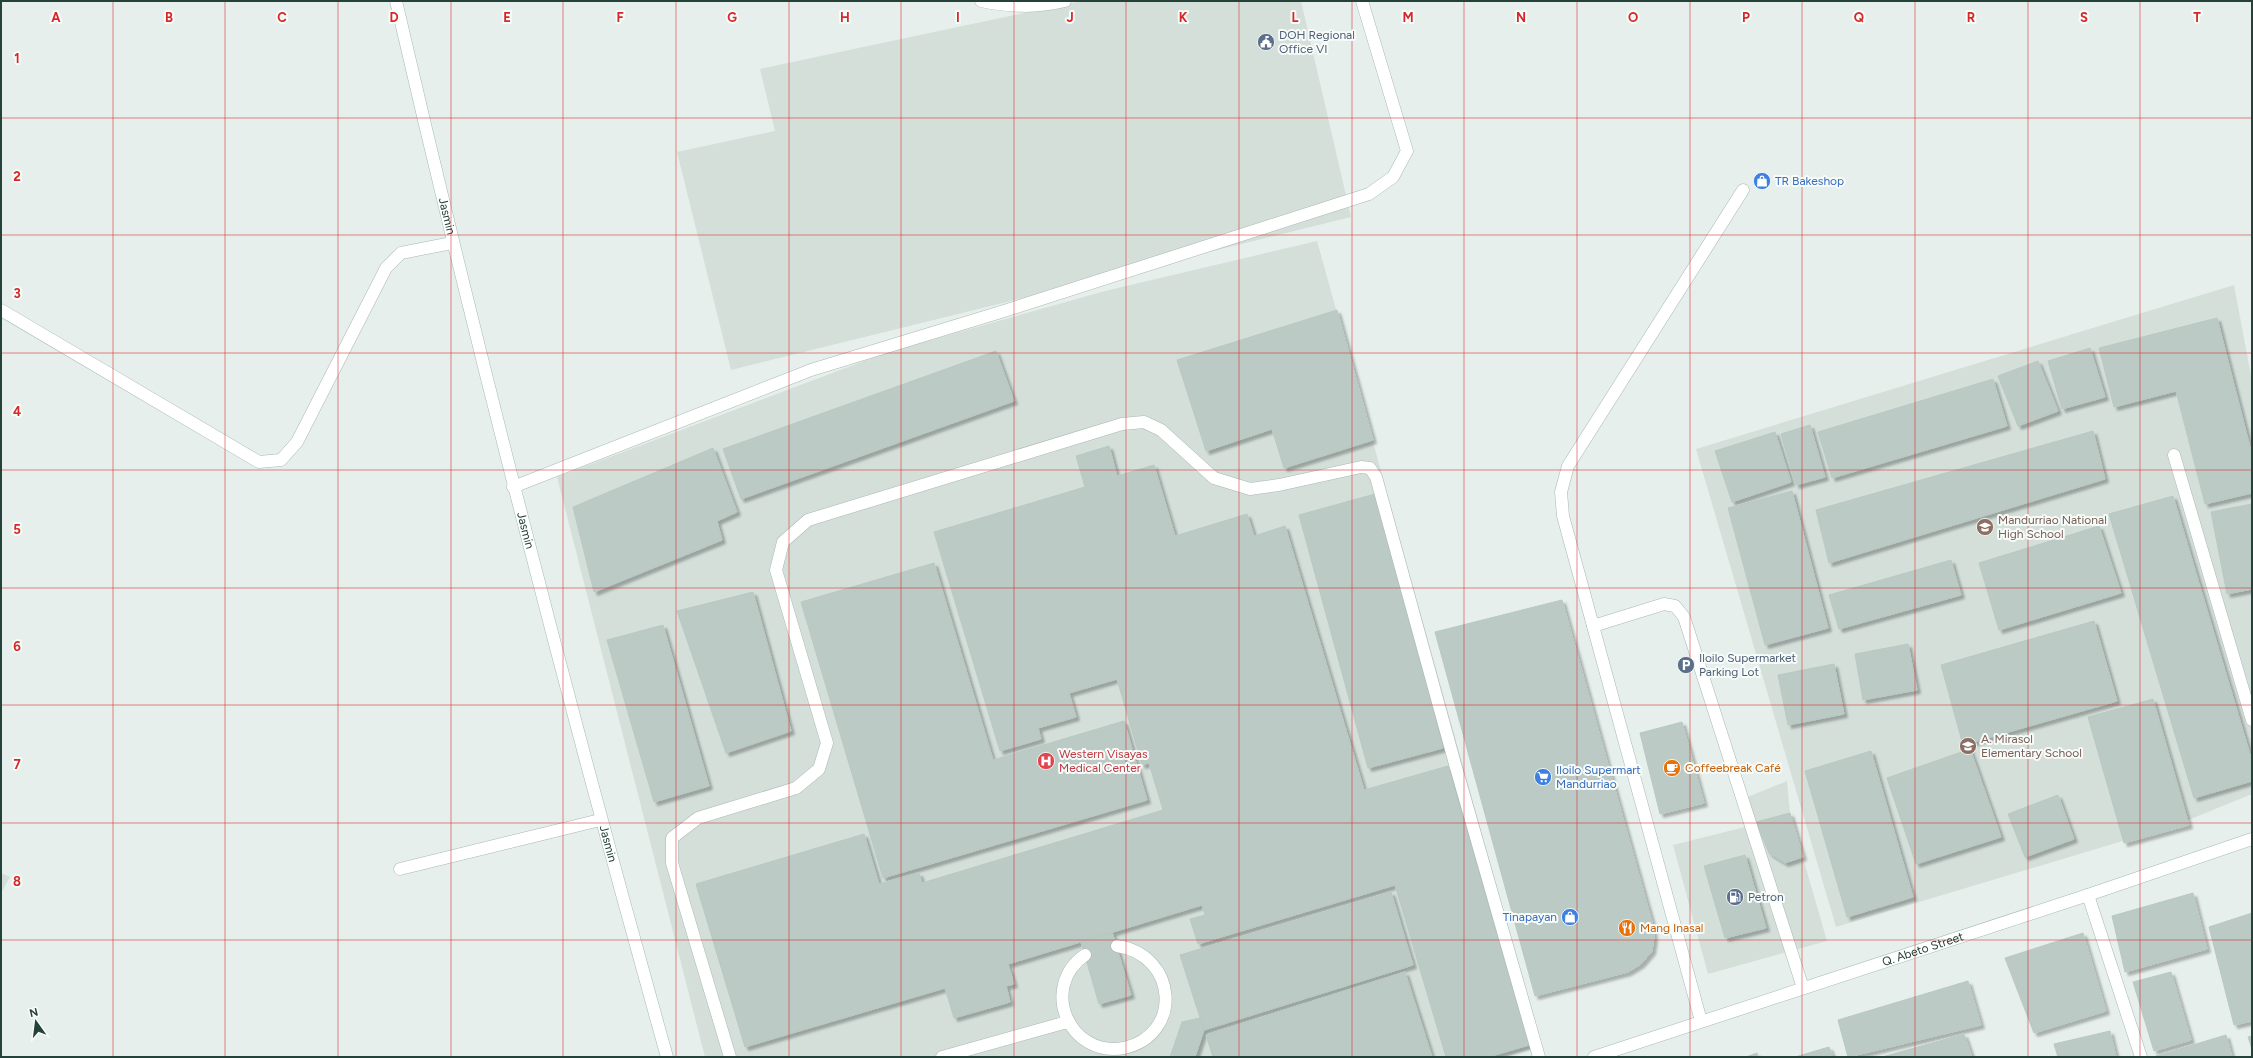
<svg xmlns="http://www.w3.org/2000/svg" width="2253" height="1058" font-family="Figtree,sans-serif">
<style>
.built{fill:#d4dfda}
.building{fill:#bbcac4;stroke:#b8c9c2;filter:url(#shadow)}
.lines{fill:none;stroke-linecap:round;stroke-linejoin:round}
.lane-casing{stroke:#a8b8b2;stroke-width:13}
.street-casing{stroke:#a8b8b2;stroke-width:13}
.secondary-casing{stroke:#a4bbb3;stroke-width:13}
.lane{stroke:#fff;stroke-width:12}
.street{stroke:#fff;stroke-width:12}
.secondary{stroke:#fff;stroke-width:12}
.grid{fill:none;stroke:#d62828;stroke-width:1;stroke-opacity:0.55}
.labels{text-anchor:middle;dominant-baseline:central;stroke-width:4;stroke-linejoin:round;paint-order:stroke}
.service-label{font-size:12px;fill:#4e5e75;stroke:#f7fbf9;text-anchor:start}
.shop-label{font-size:12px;fill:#366cbe;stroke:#f7fbf9;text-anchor:start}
.street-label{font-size:12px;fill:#24423a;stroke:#f7fbf9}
.education-label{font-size:12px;fill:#785e54;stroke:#f7fbf9;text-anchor:start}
.health-label{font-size:12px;fill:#be3a42;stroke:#f7fbf9;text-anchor:start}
.food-label{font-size:12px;fill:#c56008;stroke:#f7fbf9;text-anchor:start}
.grid-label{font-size:13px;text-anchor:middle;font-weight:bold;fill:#d62828;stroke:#f7fbf9;stroke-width:4;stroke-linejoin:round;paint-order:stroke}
</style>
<defs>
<filter id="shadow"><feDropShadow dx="3.5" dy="3.5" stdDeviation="1" flood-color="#0004"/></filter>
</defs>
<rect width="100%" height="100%" fill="#e6efeb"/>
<path class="built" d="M1081 1H1301L1351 217 731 370 677 152 775 131 760 69Z
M1317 241 1541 1046 1504 1057H705L557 477 888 352 1105 291Z
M2234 285 2252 381V794L2176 825 1836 927 1696 449Z
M1787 781 1790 813 1827 941 1708 974 1673 845 1753 825 1745 798Z
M1 873 10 877 1 893Z"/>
<path class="building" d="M1337 310 1373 440 1284 468 1272 429 1206 451 1177 360Z
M2217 318 2252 455V493L2205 504 2176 391 2114 407 2099 348Z
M2090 348 2105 397 2062 409 2048 361Z
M996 351 1014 401 741 499 723 449Z
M2038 361 2058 411 2018 426 1998 376Z
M1993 379 2007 426 1832 478 1818 432Z
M1810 425 1825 477 1796 485 1781 434Z
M2093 431 2105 479 1829 563 1816 510Z
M1775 432 1791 482 1732 502 1715 451Z
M1109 446 1117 476 1154 465 1175 536 1247 514 1254 536 1285 526 1364 790 1448 766 1529 1045 1488 1057H1446L1395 885 1198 944 1190 919 1205 915 1202 905 1008 964 1014 984 1006 986 1010 1002 954 1018 945 988 745 1047 696 884 864 834 879 884 919 873 922 883 1163 810 1149 763 1142 765 1117 679 1069 693 1076 717 1038 728 1041 739 1000 751 934 532 1085 487 1076 456Z
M713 448 737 512 717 521 722 540 594 592 573 507Z
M1792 491 1828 628 1765 645 1728 508Z
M1375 494 1443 748 1368 768 1299 515Z
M2173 496 2252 761V781L2194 798 2109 514Z
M2252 504V589L2227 594 2211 512Z
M2099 526 2121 593 1999 630 1979 563Z
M1951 560 1961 595 1839 629 1829 595Z
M934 563 993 760 1124 721 1147 800 883 878 801 602Z
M753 592 791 731 726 753 677 611Z
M1562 600 1652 922 1654 937 1652 951 1641 964 1628 972 1535 996 1435 632Z
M2094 621 2117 701 1963 745 1941 665Z
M663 625 709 786 654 802 607 640Z
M1908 644 1917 690 1863 700 1855 654Z
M1834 664 1844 714 1788 725 1778 675Z
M2153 699 2189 825 2124 843 2088 717Z
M1682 722 1704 803 1660 814 1640 733Z
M1970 749 2001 837 1916 864 1887 778Z
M1871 751 1913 897 1847 917 1805 771Z
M2058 795 2074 839 2025 857 2008 814Z
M1790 813 1803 857 1785 863 1769 853 1756 822Z
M1745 855 1766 928 1725 938 1704 866Z
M1391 892 1413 965 1204 1030 1180 955Z
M2193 893 2207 949 2125 972 2112 916Z
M2252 913V1021L2234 1025 2209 927Z
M1112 932 1131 995 1099 1004 1081 942Z
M2083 933 2106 1011 2034 1033 2005 958Z
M1405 972 1432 1057H1213L1206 1035Z
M2171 972 2191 1040 2154 1051 2133 982Z
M1968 981 1981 1025 1848 1057 1838 1020Z
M1200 1018 1204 1030 1195 1057H1170L1182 1022Z
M2110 1031 2116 1057H2058L2054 1044Z
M1964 1034 1972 1057H1882Z
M2226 1035 2232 1057H2156V1056Z
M2252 1036V1049L2248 1037Z
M1829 1047 1833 1057H1795Z
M1757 1053 1758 1057H1746Z"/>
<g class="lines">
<defs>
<path id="lane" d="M981 1C1011 7 1035 8 1065 1
M2174 455 2252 720
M1593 626 1664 604 1675 606 1684 617 1803 988
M400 869 600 820
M1085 955C1039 987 1069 1058 1124 1048 1183 1035 1178 955 1117 946
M730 1057 672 863V838L698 818 796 788 819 769 827 743 776 570 783 542 808 520 1122 424 1144 422 1161 430 1214 478 1250 489 1279 485 1361 467 1370 468 1376 477 1455 764 1539 1057
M942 1057 1067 1022"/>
<path id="street" d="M1 310 259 462 281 460 297 442 386 268 401 253 452 243
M513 487 811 370 1004 311 1369 194 1393 177 1407 151 1362 1
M2088 895 2141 1057
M1701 1021 1563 516 1561 492 1568 466 1743 190"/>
<g id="secondary">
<path id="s1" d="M396 1C478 355 569 707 667 1057"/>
<path id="s2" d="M1594 1057 2088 895 2252 839"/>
</g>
</defs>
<use href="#lane" class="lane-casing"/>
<use href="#street" class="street-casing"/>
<use href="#secondary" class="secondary-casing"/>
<use href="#lane" class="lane"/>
<use href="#street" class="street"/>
<use href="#secondary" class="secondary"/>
</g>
<path class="grid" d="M113 1V1057M225 1V1057M338 1V1057M451 1V1057M563 1V1057M676 1V1057M789 1V1057M901 1V1057M1014 1V1057M1126 1V1057M1239 1V1057M1352 1V1057M1464 1V1057M1577 1V1057M1690 1V1057M1802 1V1057M1915 1V1057M2028 1V1057M2140 1V1057M1 118H2252M1 235H2252M1 353H2252M1 470H2252M1 588H2252M1 705H2252M1 823H2252M1 940H2252"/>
<defs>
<symbol id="civic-disc" viewBox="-11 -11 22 22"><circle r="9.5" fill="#5c6f8a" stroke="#f7fbf9"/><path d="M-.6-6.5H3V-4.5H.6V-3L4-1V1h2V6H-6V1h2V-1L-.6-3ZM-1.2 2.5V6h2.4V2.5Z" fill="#fff"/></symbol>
<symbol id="shop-disc" viewBox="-11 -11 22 22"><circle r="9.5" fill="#3f7fe0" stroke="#f7fbf9"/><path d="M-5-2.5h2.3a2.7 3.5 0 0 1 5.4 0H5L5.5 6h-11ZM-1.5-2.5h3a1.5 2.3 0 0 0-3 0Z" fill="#fff"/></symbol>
<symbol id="school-disc" viewBox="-11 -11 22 22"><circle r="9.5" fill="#8d6e63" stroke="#f7fbf9"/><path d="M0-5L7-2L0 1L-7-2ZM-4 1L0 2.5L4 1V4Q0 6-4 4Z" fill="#fff"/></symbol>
<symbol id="parking-disc" viewBox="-11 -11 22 22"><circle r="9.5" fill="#5c6f8a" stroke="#f7fbf9"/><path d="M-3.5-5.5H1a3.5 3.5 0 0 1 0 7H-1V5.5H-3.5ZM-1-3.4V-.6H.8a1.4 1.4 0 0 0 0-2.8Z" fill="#fff"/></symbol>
<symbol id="hospital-disc" viewBox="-11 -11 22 22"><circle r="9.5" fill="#e0444e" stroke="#f7fbf9"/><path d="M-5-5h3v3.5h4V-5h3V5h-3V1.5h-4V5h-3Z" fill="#fff"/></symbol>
<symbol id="cafe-disc" viewBox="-11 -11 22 22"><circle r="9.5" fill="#e8710a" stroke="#f7fbf9"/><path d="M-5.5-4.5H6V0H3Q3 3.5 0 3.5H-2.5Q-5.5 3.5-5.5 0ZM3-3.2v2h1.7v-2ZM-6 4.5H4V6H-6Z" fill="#fff"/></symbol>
<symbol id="supermarket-disc" viewBox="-11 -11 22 22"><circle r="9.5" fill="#3f7fe0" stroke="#f7fbf9"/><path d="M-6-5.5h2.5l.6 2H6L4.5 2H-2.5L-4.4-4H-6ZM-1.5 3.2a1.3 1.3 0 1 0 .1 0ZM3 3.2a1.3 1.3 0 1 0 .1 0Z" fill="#fff"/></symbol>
<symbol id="fuel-disc" viewBox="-11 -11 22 22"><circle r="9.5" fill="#5c6f8a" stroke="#f7fbf9"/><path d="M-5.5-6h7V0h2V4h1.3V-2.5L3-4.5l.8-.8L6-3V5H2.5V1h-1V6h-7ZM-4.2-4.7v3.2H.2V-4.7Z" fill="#fff"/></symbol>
<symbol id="restaurant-disc" viewBox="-11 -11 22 22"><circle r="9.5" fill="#e8710a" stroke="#f7fbf9"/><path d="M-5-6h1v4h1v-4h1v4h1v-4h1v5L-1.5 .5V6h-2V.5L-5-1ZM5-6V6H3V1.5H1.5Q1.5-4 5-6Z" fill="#fff"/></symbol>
</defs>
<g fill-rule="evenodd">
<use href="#civic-disc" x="1256" y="32" width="20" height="20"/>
<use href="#shop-disc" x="1752" y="171" width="20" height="20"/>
<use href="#school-disc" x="1975" y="517" width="20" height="20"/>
<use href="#parking-disc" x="1676" y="655" width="20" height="20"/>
<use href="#school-disc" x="1958" y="736" width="20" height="20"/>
<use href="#hospital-disc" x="1036" y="751" width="20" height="20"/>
<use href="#cafe-disc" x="1662" y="758" width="20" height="20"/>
<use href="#supermarket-disc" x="1533" y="767" width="20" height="20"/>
<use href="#fuel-disc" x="1725" y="887" width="20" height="20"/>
<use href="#shop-disc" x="1560" y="907" width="20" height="20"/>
<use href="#restaurant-disc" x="1617" y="918" width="20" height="20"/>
</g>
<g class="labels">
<g class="service-label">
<text x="1279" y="35">DOH Regional<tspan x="1279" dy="14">Office VI</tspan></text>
<text x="1699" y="658">Iloilo Supermarket<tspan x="1699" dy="14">Parking Lot</tspan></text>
<text x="1748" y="897">Petron</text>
</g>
<g class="shop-label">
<text x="1775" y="181">TR Bakeshop</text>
<text x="1556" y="770">Iloilo Supermart<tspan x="1556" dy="14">Mandurriao</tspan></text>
<text x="1557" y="917" text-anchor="end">Tinapayan</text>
</g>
<g class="street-label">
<text stroke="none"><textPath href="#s1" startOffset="221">Jasmin</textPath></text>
<text stroke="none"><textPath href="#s1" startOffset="545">Jasmin</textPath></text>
<text stroke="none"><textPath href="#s1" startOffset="869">Jasmin</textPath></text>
<text stroke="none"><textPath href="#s2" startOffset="346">Q. Abeto Street</textPath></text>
</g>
<g class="education-label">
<text x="1998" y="520">Mandurriao National<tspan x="1998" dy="14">High School</tspan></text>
<text x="1981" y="739">A. Mirasol<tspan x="1981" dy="14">Elementary School</tspan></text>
</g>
<g class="health-label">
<text x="1059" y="754">Western Visayas<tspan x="1059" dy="14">Medical Center</tspan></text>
</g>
<g class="food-label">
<text x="1685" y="768">Coffeebreak Café</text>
<text x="1640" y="928">Mang Inasal</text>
</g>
</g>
<g class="grid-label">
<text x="56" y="22">A</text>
<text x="169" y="22">B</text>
<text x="282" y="22">C</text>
<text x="394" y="22">D</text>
<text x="507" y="22">E</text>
<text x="620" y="22">F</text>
<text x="732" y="22">G</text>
<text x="845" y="22">H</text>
<text x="958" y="22">I</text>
<text x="1070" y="22">J</text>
<text x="1183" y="22">K</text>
<text x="1295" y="22">L</text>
<text x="1408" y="22">M</text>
<text x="1521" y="22">N</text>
<text x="1633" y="22">O</text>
<text x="1746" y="22">P</text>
<text x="1859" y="22">Q</text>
<text x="1971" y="22">R</text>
<text x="2084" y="22">S</text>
<text x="2197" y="22">T</text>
<text x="17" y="63">1</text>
<text x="17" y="181">2</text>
<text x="17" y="298">3</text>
<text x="17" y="416">4</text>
<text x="17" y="534">5</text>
<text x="17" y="651">6</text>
<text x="17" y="769">7</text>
<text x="17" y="886">8</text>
</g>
<rect width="2253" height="1058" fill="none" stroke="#24423a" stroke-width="4"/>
<g transform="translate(36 1022) rotate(346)" stroke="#f7fbf9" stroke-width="3" paint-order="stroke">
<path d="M0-3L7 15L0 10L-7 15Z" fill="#24423a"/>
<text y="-6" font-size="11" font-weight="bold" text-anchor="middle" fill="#24423a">N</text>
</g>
</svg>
